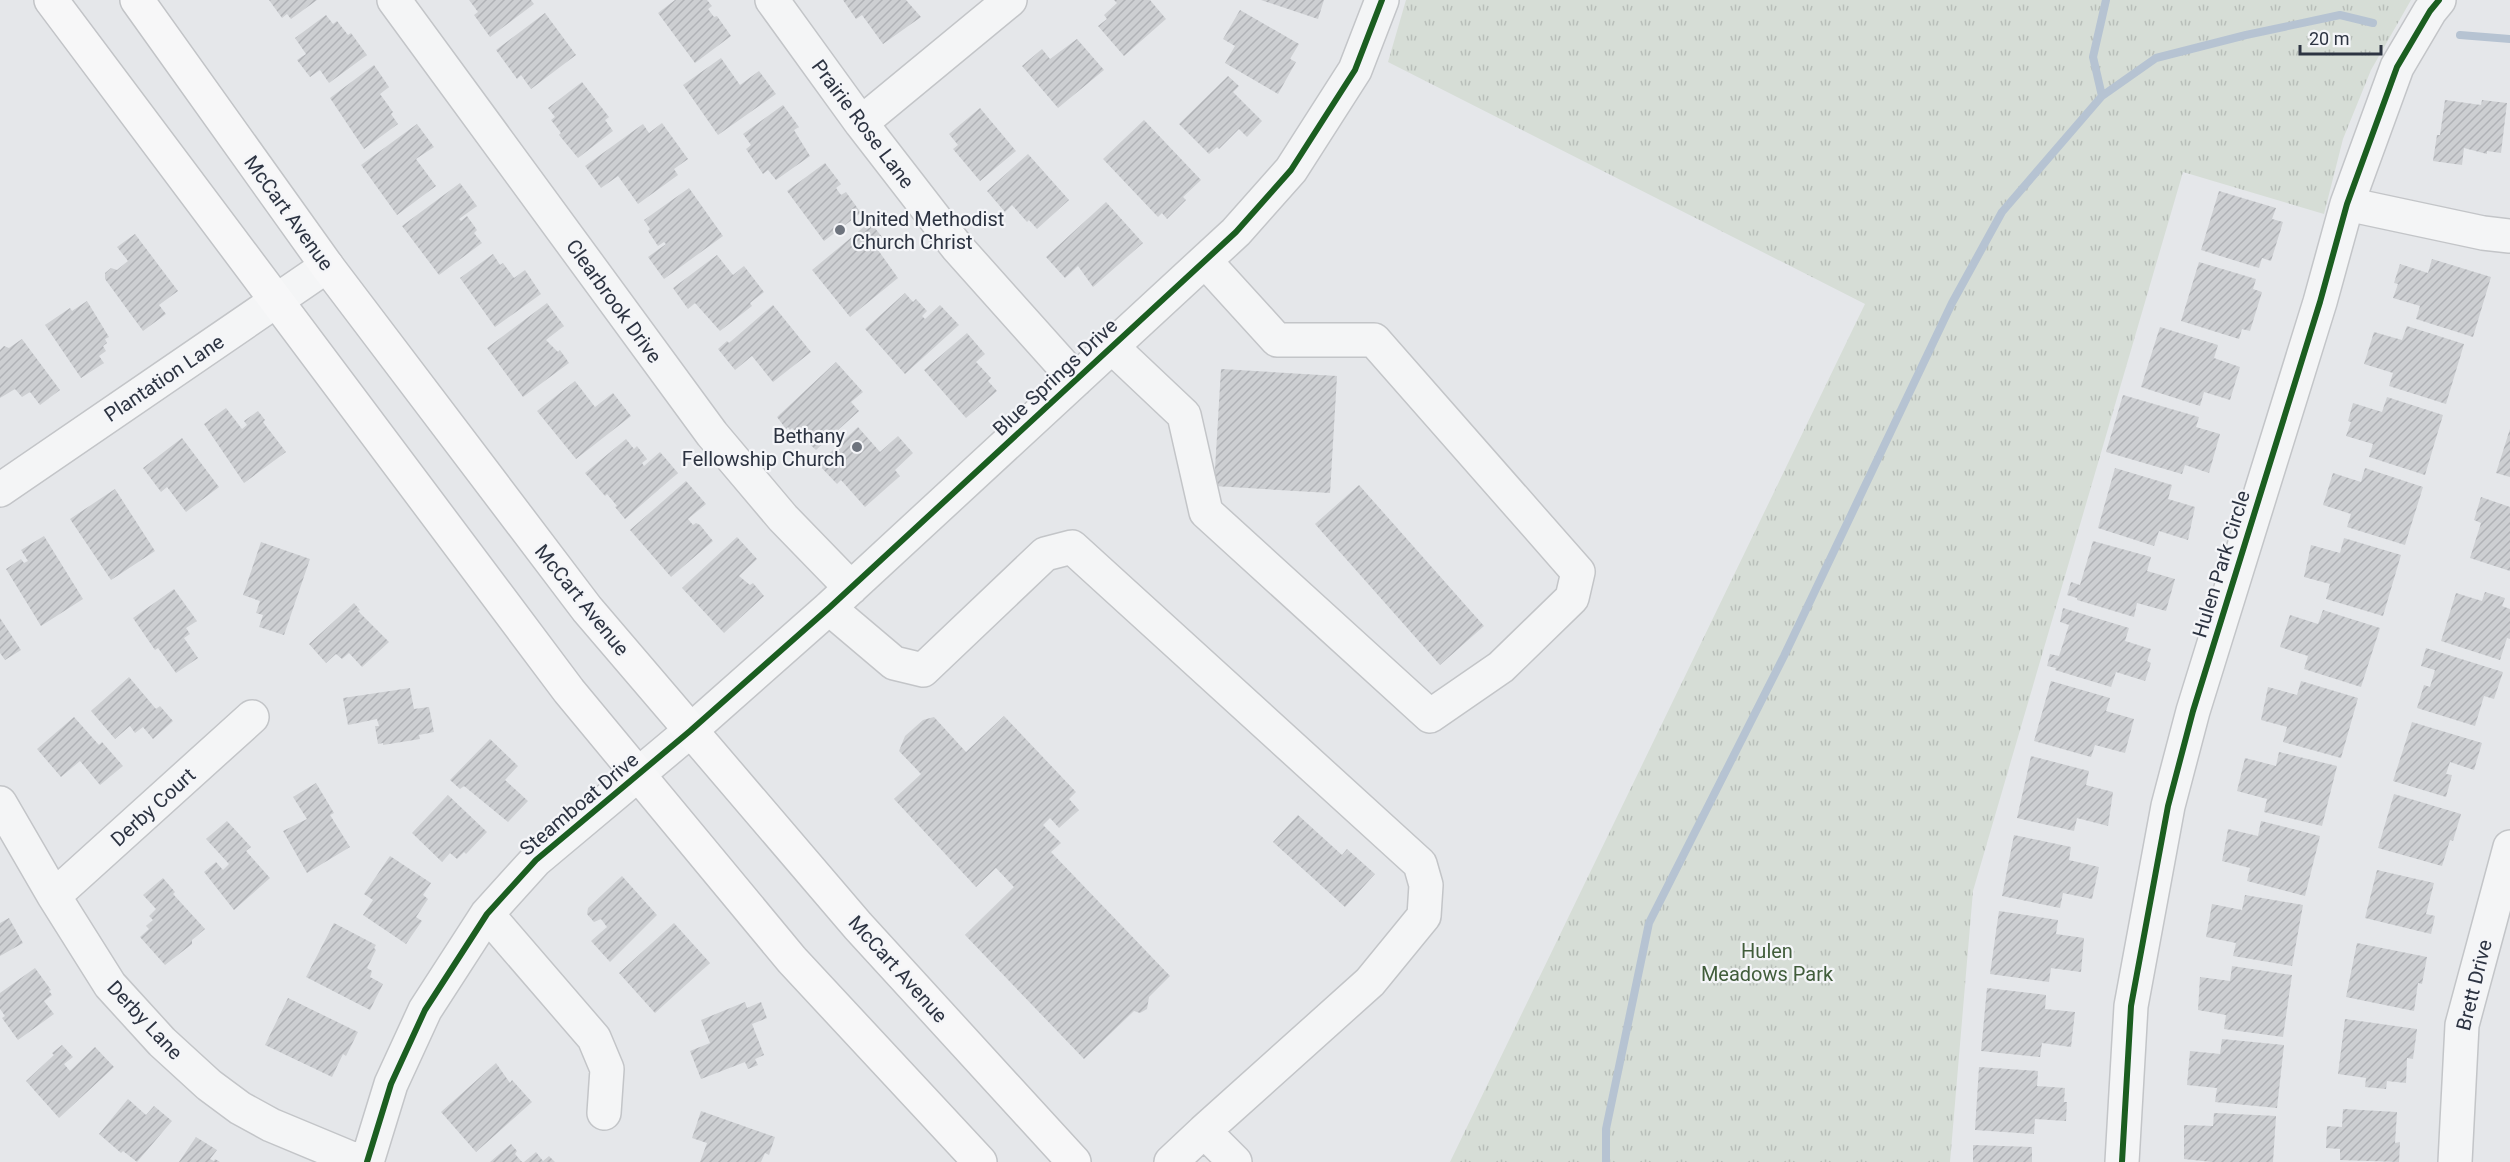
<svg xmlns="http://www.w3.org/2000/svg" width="2510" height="1162" font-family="Roboto,sans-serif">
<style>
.park{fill:url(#park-tufts)}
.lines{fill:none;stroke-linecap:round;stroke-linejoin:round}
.stream{stroke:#b6c3d2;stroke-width:8}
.building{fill:url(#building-hatch)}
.minor-casing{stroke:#c3c5c8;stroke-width:36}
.major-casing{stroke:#c2c4c7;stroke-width:36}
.minor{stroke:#f4f5f6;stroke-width:33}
.major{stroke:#f7f7f8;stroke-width:33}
.cycleway-casing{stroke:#f4f5f8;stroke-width:10}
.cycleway{stroke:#1b5e20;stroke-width:6}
.poi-dot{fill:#6d737d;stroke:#f4f5f8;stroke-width:2}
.labels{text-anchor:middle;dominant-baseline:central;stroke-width:4.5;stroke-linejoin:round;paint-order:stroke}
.street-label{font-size:20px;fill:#2d3442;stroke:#f4f5f8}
.poi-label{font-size:20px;fill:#2d3442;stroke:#f4f5f8;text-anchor:start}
.park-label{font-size:20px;fill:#415d3b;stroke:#f4f5f8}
</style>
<defs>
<pattern id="park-tufts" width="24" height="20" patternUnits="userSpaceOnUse" patternTransform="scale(1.5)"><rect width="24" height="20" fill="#d6ddd6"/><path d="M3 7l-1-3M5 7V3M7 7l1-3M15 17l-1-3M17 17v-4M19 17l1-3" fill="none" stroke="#b8beb9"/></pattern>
<pattern id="building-hatch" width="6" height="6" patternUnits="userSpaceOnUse" patternTransform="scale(1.5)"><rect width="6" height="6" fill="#cdcfd2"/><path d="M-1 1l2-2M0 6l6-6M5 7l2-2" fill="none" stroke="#b0b2b6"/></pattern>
</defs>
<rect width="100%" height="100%" fill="#e5e7ea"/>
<path class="park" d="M1406 0H2411L2371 70 2343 139 2324 214 2183 172 1973 891 1950 1162H1450L1865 304 1388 62Z"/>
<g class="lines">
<path class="stream" d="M2460 35 2510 39
M2102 96 2156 58 2246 35 2340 15 2373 23
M1606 1162V1129L1649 923 1784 656 1952 303 2002 212 2102 96 2093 57 2106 0"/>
</g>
<path class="building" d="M269 0H317L291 19 287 14 282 18Z
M469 0H531L534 4 490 37 474 15 478 12Z
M675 0H707L712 6 708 9 714 17 717 16 731 36 695 63 658 13Z
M843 0H906L921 17 883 44 862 15 856 19Z
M1114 0H1150L1166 19 1124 56 1098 26 1107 19 1104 15 1117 3Z
M1261 0H1324L1318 19Z
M1240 10 1299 44 1290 59 1296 62 1278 94 1225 63 1235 46 1223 39Z
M545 13 576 55 531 89 521 75 517 79 496 50Z
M326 15 333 24 337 21 348 35 351 33 367 55 329 83 320 70 310 77 297 60 306 54 295 38Z
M1077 39 1104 70 1058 108 1022 66 1042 49 1050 59Z
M721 58 740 85 759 71 776 94 718 135 683 85Z
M374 65 389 87 380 94 393 112 391 114 398 124 364 149 330 98Z
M1228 76 1239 86 1233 92 1262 121 1247 137 1239 129 1219 149 1217 147 1209 154 1179 124Z
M582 82 609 117 605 120 613 131 578 158 559 135 561 133 551 120 555 117 548 108Z
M2445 100 2481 105 2482 100 2507 103 2501 153 2487 151V154L2464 148 2462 165 2433 161 2437 135H2440Z
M783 105 799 127 794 130 810 156 776 180 768 170 763 174 746 149 751 145 743 134Z
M980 108 1016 151 980 181 953 149 958 145 949 134Z
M1144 120 1201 180 1183 197 1186 200 1167 219 1162 213 1158 217 1103 159Z
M662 123 688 159 674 169 678 175 638 204 618 176 601 188 585 166 643 124 649 133Z
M417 124 434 147 416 159 436 186 397 215 361 165Z
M1028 154 1069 200 1037 229 1029 220 1027 222 1012 205 1005 212 987 191Z
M825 163 841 184 836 188 841 195 846 192 861 213 824 241 787 191Z
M460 183 477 206 459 219 461 221 467 216 477 230 474 233 482 243 439 275 402 226Z
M689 188 723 236 664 279 648 257 666 244 664 242 658 246 648 231 650 229 644 220Z
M2219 191 2276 208 2272 219 2283 222 2271 261 2262 258 2259 268 2201 250Z
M1106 202 1143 243 1093 287 1078 266 1065 278 1046 257Z
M870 222 887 243 878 250 898 278 850 317 812 270Z
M135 234 178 291 159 305 166 314 143 331 105 279V273L111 268 117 270 128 261 117 247Z
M493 254 500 265 503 263 514 278 525 270 541 294 495 327 460 278Z
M717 255 733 275 744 266 764 292 750 303 752 306 720 331 695 303 688 309 673 288Z
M2432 259 2491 277 2473 337 2416 319 2420 306 2393 298 2398 284 2394 283 2400 264 2428 273Z
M2199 262 2256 279 2253 289 2262 292 2250 331 2242 329 2239 339 2181 321Z
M905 293 913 302 916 299 927 311 922 316 925 319 940 305 959 325 905 374 865 329Z
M87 301 109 337 105 339 107 343 103 346 106 351 99 356 104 363 81 378 45 325 70 308 72 311Z
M547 303 564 326 546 340 558 352 560 350 569 363 523 397 487 348Z
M773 305 811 352 773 382 752 356 735 370 718 349 727 341 729 343Z
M2407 326 2464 344 2446 404 2389 386 2393 373 2364 364 2374 332 2402 340Z
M2160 327 2218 345 2214 358 2240 367 2230 400 2204 392 2200 406 2141 387Z
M967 333 985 354 976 362 991 378 988 381 997 391 966 418 924 370Z
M22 339 60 390 40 405 30 392 22 397 15 389 0 398V350L4 346 9 348Z
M836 362 863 392 851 402 859 411 816 450 792 428 790 430 788 427 786 429 777 417Z
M1221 369 1337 376 1330 493 1214 486Z
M575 381 595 407 613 393 631 416 576 459 537 411Z
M2123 395 2199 417 2196 427 2220 434 2209 473 2185 465 2182 474 2106 452Z
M2387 397 2443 415 2425 475 2369 457 2373 444 2346 436 2351 422 2348 421 2353 403 2382 412Z
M226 408 242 429 247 425 244 421 258 411 265 420 263 422 286 452 244 483 204 424Z
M858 427 880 452 898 436 913 453 895 470 900 476 865 507 841 480 837 484 818 464Z
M2510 429V477L2496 473Z
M182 438 219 487 186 512 167 487 161 492 143 468Z
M626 439 634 449 637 446 647 459 642 463 644 466 660 452 678 473 625 519 615 507 617 506 607 494 605 496 585 473Z
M2115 468 2172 485 2168 499 2195 507 2188 540 2159 531 2154 546 2098 528Z
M2365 468 2423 487 2405 545 2347 527 2351 514 2323 505 2333 473 2361 482Z
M686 481 706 504 688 519 693 525 696 523 700 525 713 541 671 577 630 530Z
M1359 485 1484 626 1440 665 1315 524Z
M115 489 155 551 111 580 70 519Z
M2481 497 2510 507V571L2470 558 2481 523 2474 520Z
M44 536 83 599 41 626 6 569 21 559 24 563 28 561 21 550Z
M737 537 757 559 739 576 750 585 753 583 764 596 724 633 682 588Z
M2344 538 2401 555 2383 616 2326 599 2330 584 2304 577 2311 545 2340 553Z
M2093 541 2151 557 2147 571 2175 579 2166 611 2137 603 2134 617 2077 600V598L2067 595 2071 582 2080 585Z
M261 542 310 559 284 635 259 627 263 615 256 613 260 601 243 595Z
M174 589 197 621 186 628 190 634 184 638 198 658 176 673 158 648 155 650 133 618Z
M2485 592 2505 598 2502 606 2510 609V639L2507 638 2500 660 2441 641 2456 593 2482 601Z
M354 603 360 610 358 611 389 642 362 667 349 653 342 659 336 654 326 663 309 644Z
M2063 608 2129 628 2125 641 2151 649 2147 661 2151 663 2145 681 2116 672 2111 687 2055 670 2056 668 2047 666 2050 654 2059 656 2069 625 2060 622Z
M2323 610 2380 628 2361 687 2304 669 2308 656 2280 647 2290 615 2318 624Z
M0 618 21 650 5 660 0 653Z
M2426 648 2503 672 2494 699 2484 696 2475 726 2417 708 2424 685 2430 687 2435 670 2421 666Z
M129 677 156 709 160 706 173 721 153 739 143 727 135 733 130 726 115 739 91 711Z
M2051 681 2110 698 2106 711 2134 719 2125 753 2095 745 2091 757 2034 741Z
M2301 681 2358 698 2341 758 2283 742 2287 727 2261 720 2268 687 2297 695Z
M410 688 414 709 429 707 434 732 419 735 420 739 383 745V743L378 744 375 726H379L377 719 348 725 343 698Z
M1004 716 1076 792 1069 799 1079 810 1059 828 1050 818 1043 825 1061 843 1051 852 1170 976 1149 997 1147 1009 1140 1013 1134 1011 1084 1059 965 935 1014 887 996 868 976 887 894 799 921 774 899 751 905 736 923 720 934 717 966 752Z
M74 717 99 745 102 742 123 766 100 785 80 761 61 777 37 749Z
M2412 722 2482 743 2474 770 2450 762 2446 774 2452 775 2446 797 2393 781Z
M490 739 518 766 505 780 528 801 508 822 464 786 460 789 450 780Z
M2279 752 2337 766 2322 826 2264 812 2267 799 2237 791 2245 758 2276 766Z
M2031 756 2089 771 2086 785 2113 792 2108 826 2077 818 2074 831 2017 818Z
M316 783 334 813 330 815 350 847 307 873 283 831 307 819 293 797Z
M2394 794 2461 814 2453 841 2450 840 2442 866 2378 848Z
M448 795 487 832 466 854 464 852 457 859 450 853 442 862 412 833Z
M1298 815 1342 855 1347 849 1375 874 1345 907 1273 842Z
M227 821 251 847 246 851 270 878 234 910 204 872 216 862 223 870 229 864 206 839Z
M2261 821 2320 836 2305 896 2247 881 2250 868 2222 861 2228 829 2258 836Z
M2014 835 2071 847 2069 860 2099 867 2092 899 2063 893 2060 908 2002 896Z
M390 856 431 883 423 895 428 899 416 917 422 921 406 944 363 915 373 900 364 894Z
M2377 870 2434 883 2426 914 2435 916 2431 934 2365 918Z
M622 876 657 915 610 962 591 941 607 927 601 919 594 922 587 914 588 908Z
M163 878 175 892 173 894 205 929 192 940V944L165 965 140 937 149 929 146 926 153 920 149 916 156 909 143 895Z
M2245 895 2303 905 2292 966 2233 956 2236 943 2206 937 2212 904 2242 910Z
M1999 911 2058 920 2056 934 2084 938 2081 972 2051 968 2049 982 1990 974Z
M9 918 23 943 0 956V923Z
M334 923 376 945 374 948 376 950 367 968 372 971 370 977 383 984 370 1010 306 977Z
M674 923 710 963 655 1013 619 973Z
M2357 943 2427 957 2422 984 2418 983 2414 1011 2346 997Z
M2232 966 2292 975 2283 1037 2224 1029 2226 1015 2198 1010 2200 977 2230 981Z
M35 968 51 990 49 991 52 995 44 1001 54 1014 18 1040 2 1018 5 1016 0 1009V993Z
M1987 988 2046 995 2045 1009 2075 1012 2071 1047 2042 1043 2040 1057 1981 1051Z
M288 998 358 1032 346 1056 343 1054 332 1077 265 1045Z
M745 1002 747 1008 761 1002 767 1018 752 1024 764 1055 755 1059 758 1065 748 1069 745 1062 701 1079 690 1051 710 1043 701 1020Z
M2345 1019 2417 1029 2413 1059 2407 1058 2406 1083 2387 1081 2386 1089 2365 1087 2366 1078 2338 1074Z
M2222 1039 2284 1045 2277 1108 2215 1102 2217 1088 2187 1085 2190 1051 2220 1054Z
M62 1045 73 1057 64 1064 70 1071 95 1047 114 1067 59 1118 26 1081 54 1055 52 1053Z
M496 1063 510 1083 512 1080 532 1102 476 1152 441 1112Z
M1979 1067 2038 1071 2037 1086 2065 1088 2064 1102H2067L2066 1121 2035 1119 2034 1134 1975 1130Z
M128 1099 146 1115 154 1106 172 1121 137 1162 123 1151 121 1153 99 1134Z
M2343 1109 2397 1112 2395 1143 2400 1142 2399 1162 2340 1160V1149L2326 1148 2327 1126 2342 1127Z
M701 1111 775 1137 769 1155 765 1153 761 1162H700L707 1143 692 1138Z
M2214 1113 2276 1116 2273 1162H2212L2184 1159V1125L2213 1126Z
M196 1137 217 1150 210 1159 214 1161 215 1159 220 1162H179Z
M511 1144 517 1151 515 1154 522 1162H490Z
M1973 1145 2032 1147V1162H1973Z
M536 1152 543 1161 549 1156 555 1162H524Z"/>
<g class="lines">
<defs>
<path id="minor" d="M394 0 712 434 783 518 851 588
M772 0 861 123 957 247 1076 380
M861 123 1010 0
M2347 204 2483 233 2510 236
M1112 347 1184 415 1206 512 1430 716 1501 667 1572 598 1578 572 1374 340H1277L1205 261
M0 490 327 266
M829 608 894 663 923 670 1045 554 1072 547 1420 864 1426 885 1424 916 1370 982 1204 1131
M0 803 54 896 110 985 162 1042 209 1085 240 1108 271 1125 360 1162
M54 896 252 717
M487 914 594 1038 607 1069 604 1113
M367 1162 391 1084 425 1010 487 914 536 860 690 731 829 608 1236 232 1291 170 1355 70 1382 0
M1171 1162 1204 1131 1235 1162
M2122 1162 2131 1006 2168 806 2193 711 2320 302 2347 204 2397 67 2430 11 2439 0
M2455 1162 2462 1025 2510 847"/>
<path id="major" d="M51 0 569 691 792 960 980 1162
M137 0 327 266 587 609 858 926 1074 1162"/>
</defs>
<use href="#minor" class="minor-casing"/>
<use href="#major" class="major-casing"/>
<use href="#minor" class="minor"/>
<use href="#major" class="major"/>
<defs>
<path id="cycleway" d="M367 1162 391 1084 425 1010 487 914 536 860 690 731 829 608 1236 232 1291 170 1355 70 1382 0
M2122 1162 2131 1006 2168 806 2193 711 2320 302 2347 204 2397 67 2430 11 2439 0"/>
</defs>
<use href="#cycleway" class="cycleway-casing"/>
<use href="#cycleway" class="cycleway"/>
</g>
<g class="poi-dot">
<circle cx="840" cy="230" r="6"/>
<circle cx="857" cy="447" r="6"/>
</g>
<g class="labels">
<g class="street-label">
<text transform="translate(863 124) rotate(53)">Prairie Rose Lane</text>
<text transform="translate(289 213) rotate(54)">McCart Avenue</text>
<text transform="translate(614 301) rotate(54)">Clearbrook Drive</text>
<text transform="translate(1055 377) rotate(-43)">Blue Springs Drive</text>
<text transform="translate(164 378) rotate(-34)">Plantation Lane</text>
<text transform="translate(2221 564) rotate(-73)">Hulen Park Circle</text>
<text transform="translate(582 600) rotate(51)">McCart Avenue</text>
<text transform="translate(579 804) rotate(-40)">Steamboat Drive</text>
<text transform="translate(153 807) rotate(-42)">Derby Court</text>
<text transform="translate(898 969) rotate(48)">McCart Avenue</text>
<text transform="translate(2474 985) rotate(-76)">Brett Drive</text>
<text transform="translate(145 1020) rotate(47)">Derby Lane</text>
</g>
<g class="poi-label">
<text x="852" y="219">United Methodist<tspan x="852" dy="23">Church Christ</tspan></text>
<text x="845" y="436" text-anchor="end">Bethany<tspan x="845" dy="23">Fellowship Church</tspan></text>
</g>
<g class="park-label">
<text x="1767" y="951">Hulen<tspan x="1767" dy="23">Meadows Park</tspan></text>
</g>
</g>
<path d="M2300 45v9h81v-9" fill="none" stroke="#2d3442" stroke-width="3"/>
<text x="2309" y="45" font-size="18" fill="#2d3442" stroke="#f4f5f8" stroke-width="4.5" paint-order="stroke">20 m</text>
</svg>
